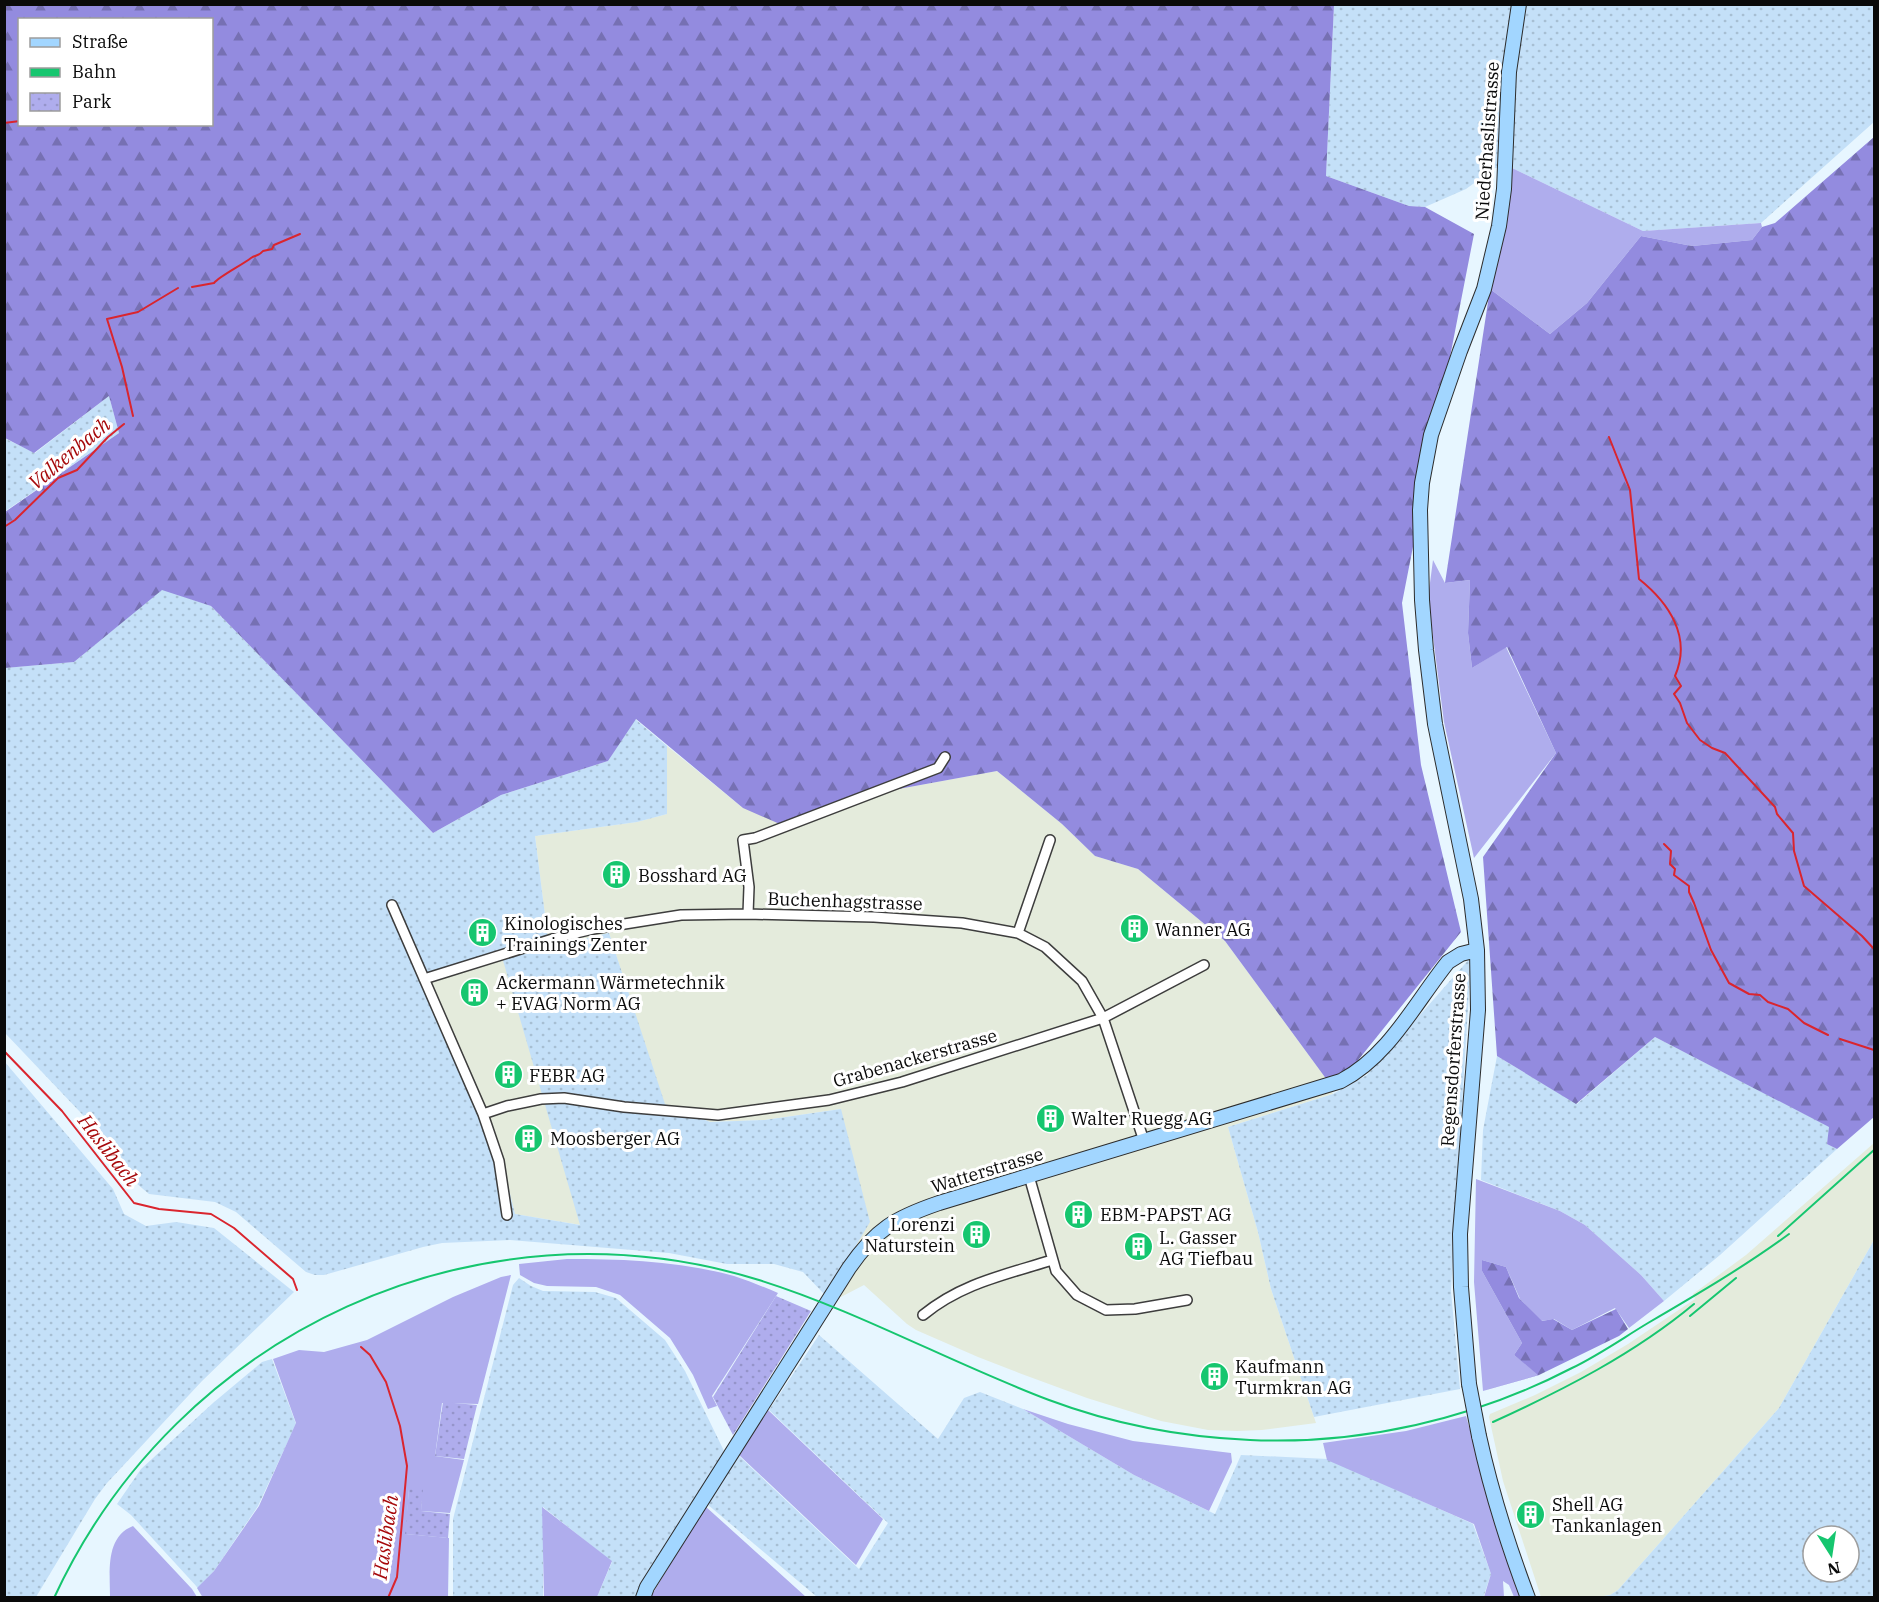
<svg xmlns="http://www.w3.org/2000/svg" width="1879" height="1602" font-family="'IBM Plex Serif',serif">
<style>
.industrial{fill:#e4ebdc}
.farmland{fill:url(#farmland-dots);fill-rule:evenodd}
.grass{fill:#afaded}
.forest{fill:url(#forest-firs);fill-rule:evenodd}
.park{fill:url(#park-dots)}
.lines{fill:none;stroke-linecap:round;stroke-linejoin:round}
.stream{stroke:#da252e;stroke-width:2}
.street-casing{stroke:#3d3d3d;stroke-width:12}
.secondary-casing{stroke:#2c2c2c;stroke-width:16}
.street{stroke:#fff;stroke-width:9}
.secondary{stroke:#a2d6ff;stroke-width:14}
.rail{stroke:#16c66f;stroke-width:2}
.secondary-bridge-casing{stroke:#2c2c2c;stroke-width:16;stroke-linecap:butt}
.secondary-bridge{stroke:#a2d6ff;stroke-width:14}
.labels{text-anchor:middle;dominant-baseline:central;stroke-width:6;stroke-linejoin:round;paint-order:stroke}
.street-label{font-size:18px;fill:#0a0a0a;stroke:#fff}
.poi-label{font-size:18px;fill:#0a0a0a;stroke:#fff;text-anchor:start}
.water-label{font-size:20px;font-style:italic;fill:#a6090b;stroke:#fff}
</style>
<defs>
<pattern id="farmland-dots" width="8" height="8" patternUnits="userSpaceOnUse" patternTransform="scale(1.5)"><rect width="8" height="8" fill="#c4e0f8"/><path d="M2 2h.1M6 6h.1" fill="none" stroke="#a7bfd3" stroke-width="1.8" stroke-linecap="round"/></pattern>
<pattern id="forest-firs" width="22" height="20" patternUnits="userSpaceOnUse" patternTransform="scale(1.5)"><rect width="22" height="20" fill="#938bdf"/><path d="M5 1l3.5 6h-7zM16 11l3.5 6h-7z" fill="#7670b3"/></pattern>
<pattern id="park-dots" width="8" height="8" patternUnits="userSpaceOnUse" patternTransform="scale(1.5)"><rect width="8" height="8" fill="#afaded"/><path d="M2 2h.1M6 6h.1" fill="none" stroke="#9594ca" stroke-width="1.8" stroke-linecap="round"/></pattern>
</defs>
<rect width="100%" height="100%" fill="#e7f6ff"/>
<path class="industrial" d="M667 746 743 808 893 790 997 771 1062 824 1095 856 1138 869 1225 941 1327 1080 1333 1094 1228 1127 1258 1232 1271 1289 1316 1423 1262 1430 1237 1431 1208 1430 1161 1421 1087 1398 1019 1373 978 1357 916 1330 907 1324 864 1285 837 1299 841 1109 765 1120 710 1122 664 1104 609 933 549 948 535 836 637 822 667 814Z
M503 957 581 1225 515 1214 493 1126 429 981Z
M1874 1143V1240L1779 1408 1618 1590 1610 1595 1598 1597H1541L1503 1481 1489 1417 1490 1414 1535 1395 1581 1372 1628 1344 1695 1299 1693 1294 1746 1255Z"/>
<path class="farmland" d="M1334 5H1874V122L1761 223 1643 231 1512 168H1495L1466 189 1425 207 1409 206 1326 176Z
M109 396 119 433 4 512V438L35 453Z
M162 589 211 606 433 833 501 795 608 761 635 719 667 746V814L637 822 535 836 549 947 609 933 665 1104 710 1122 765 1120 841 1109 870 1222 826 1296 803 1272 774 1264H727L669 1253 510 1240 442 1243 423 1247 324 1275H315L306 1272 236 1212 215 1202 149 1194 136 1183 118 1152 5 1033 4 668 74 662ZM502 957 580 1225 515 1214 493 1126 429 981Z
M1471 957 1451 1291 1460 1389 1314 1417 1271 1289 1258 1232 1228 1127 1333 1094 1367 1075Z
M1655 1037 1830 1127 1827 1144 1837 1149 1720 1255 1664 1301 1641 1275 1585 1225 1560 1211 1481 1180 1483 1130 1497 1056 1577 1104Z
M4 1061 113 1189 124 1214 146 1226 176 1222 214 1228 294 1292 202 1381 107 1483 95 1499 36 1597H5Z
M1874 1240V1597H1598L1610 1595 1618 1590 1779 1408ZM1813 1536H1849V1572H1813Z
M519 1278 531 1286 543 1291 595 1292 616 1298 665 1340 685 1371 726 1455 640 1587 635 1597H597L612 1562 543 1507V1597L453 1598V1519L513 1285Z
M819 1335 938 1439 964 1398 980 1392 1023 1409 1134 1475 1215 1514 1241 1455 1328 1459 1473 1524 1491 1574 1483 1598 817 1597 707 1504 739 1456 859 1569 888 1523 769 1410Z
M272 1359 296 1424 258 1506 214 1571 198 1588 131 1515 117 1504 141 1469 213 1403 262 1362Z"/>
<path class="grass" d="M1512 168 1643 231 1761 223 1762 227 1752 240 1692 246 1641 236 1587 303 1550 334 1490 289Z
M1433 560 1445 583 1470 580 1468 633 1472 668 1506 647 1556 753 1474 858 1444 722 1428 598Z
M1476 1179 1560 1211 1585 1225 1641 1275 1664 1301 1629 1328 1615 1308 1572 1330 1554 1319 1541 1321 1520 1299 1506 1267 1482 1260V1271L1522 1343 1514 1355 1539 1375 1483 1391 1474 1282Z
M567 1259C623 1259 680 1261 734 1276 749 1281 764 1287 778 1293L712 1396 717 1406 708 1409 693 1375 670 1338 620 1295 596 1287 547 1286 534 1283 520 1275 519 1264Z
M511 1275 478 1404 442 1403 435 1456 464 1460 450 1513 421 1511 422 1489H409L406 1534 449 1538 448 1597 203 1598 197 1588 214 1571 259 1506 296 1423 273 1359 299 1350 324 1352 367 1340 453 1297 501 1277Z
M1023 1409 1068 1424 1133 1441 1231 1453 1232 1462 1209 1511 1134 1475Z
M768 1410 883 1519 856 1565 739 1455Z
M1466 1416 1499 1532 1523 1597H1514L1509 1585 1503 1581 1504 1597H1484L1491 1574 1474 1524 1327 1460 1323 1443 1406 1431Z
M705 1506 806 1597 650 1598Z
M542 1507 612 1561 597 1597H544Z
M133 1526 192 1589 197 1597H110C110 1572 105 1537 133 1526Z"/>
<path class="forest" d="M5 5H1334L1326 176 1409 206 1425 207 1474 234 1402 603 1421 765 1461 932 1351 1069 1327 1080 1225 941 1138 869 1095 856 1062 824 997 771 893 790 789 828 743 808 636 719 608 761 501 795 433 833 211 606 162 590 74 662 5 668V512L119 433 109 396 34 453 5 438ZM20 20H212V124H20Z
M1874 137V1117L1837 1149 1827 1144 1829 1127 1655 1037 1576 1104 1497 1056 1483 857 1556 753 1507 647 1472 668 1468 633 1470 580 1445 583 1490 289 1550 334 1587 303 1641 236 1692 246 1752 240 1762 227 1775 223Z
M1482 1260 1506 1267 1519 1298 1542 1321 1553 1319 1572 1330 1616 1309 1628 1329 1619 1336 1539 1375 1482 1391 1538 1375 1514 1355 1522 1343 1482 1271Z"/>
<path class="park" d="M776 1296 811 1311 733 1435 713 1397Z
M443 1402 477 1405 464 1459 435 1456Z
M409 1489H423L421 1511 450 1514 448 1538 405 1534Z"/>
<g class="lines">
<path class="stream" d="M4 123 20 121
M192 287 214 283C220 276 242 265 251 258 256 255 259 256 263 251L272 249 274 245 300 234
M133 416 122 367 107 319 138 312 178 288
M1609 437 1630 490 1639 579C1669 603 1692 637 1675 676L1681 686 1674 694 1680 703 1687 723 1700 740 1712 748 1725 753 1775 807 1777 814 1793 833 1794 851 1804 886 1862 936 1874 949
M4 527 15 520 58 478 77 470 108 437 124 424
M1664 844 1671 851 1670 864 1675 869 1674 875 1689 886V892L1694 903 1711 950 1729 983 1749 994 1760 995 1768 1002 1788 1009 1804 1023 1828 1035
M1840 1039 1874 1050
M4 1051 62 1111 134 1203 159 1209 211 1214 234 1228 293 1279 297 1290
M361 1347 370 1355 386 1382 400 1426 407 1466 397 1577 388 1598"/>
<defs>
<path id="street" d="M392 905 483 1114 499 1161 507 1215
M748 914 749 887 743 840 755 838 938 768 945 757
M1018 933 1050 840
M424 979 559 937 593 929 681 915 748 914 874 917 962 923 1018 933 1045 947 1082 981 1103 1018 1144 1141
M483 1114 507 1106 541 1099 564 1098 624 1107 718 1115 829 1100 902 1082 1103 1018 1204 965
M1029 1176 1056 1271 1077 1295 1106 1310 1135 1309 1187 1300
M923 1315C962 1283 1005 1275 1052 1260"/>
<path id="secondary" d="M1469 1384 1461 1287 1460 1234 1478 1010 1477 950 1471 899 1435 724 1426 650 1422 600 1420 510 1422 483 1431 435 1460 351 1484 289 1499 226 1504 189 1509 72 1519 4
M1479 1436C1491 1491 1508 1545 1528 1598
M643 1598 647 1587 849 1268C876 1229 895 1218 939 1203L1341 1081C1389 1056 1415 1003 1448 962L1461 954 1477 950"/>
</defs>
<use href="#street" class="street-casing"/>
<use href="#secondary" class="secondary-casing"/>
<use href="#street" class="street"/>
<use href="#secondary" class="secondary"/>
<path class="rail" d="M1778 1236 1874 1150
M1690 1316 1736 1278
M1493 1422C1563 1390 1634 1354 1694 1304
M54 1598C177 1332 477 1193 759 1280 858 1311 951 1363 1049 1400 1113 1424 1182 1437 1250 1440 1361 1445 1474 1419 1572 1368 1599 1355 1623 1338 1648 1323 1696 1295 1744 1267 1789 1234"/>
<defs>
<path id="secondary-bridge" d="M1469 1384 1479 1436"/>
</defs>
<use href="#secondary-bridge" class="secondary-bridge-casing"/>
<use href="#secondary-bridge" class="secondary-bridge"/>
</g>
<defs>
<symbol id="building-disc" viewBox="-11 -11 22 22"><circle r="9.5" fill="#16c66f" stroke="#fff"/><path d="M-4-6H4V6H1V3H-1V6H-4ZM-2.5-4.3h1.7v1.8h-1.7ZM.8-4.3h1.7v1.8H.8ZM-2.5-1h1.7V.8h-1.7ZM.8-1h1.7V.8H.8Z" fill="#fff"/></symbol>
</defs>
<g fill-rule="evenodd">
<use href="#building-disc" x="600" y="858" width="33" height="33"/>
<use href="#building-disc" x="1118" y="912" width="33" height="33"/>
<use href="#building-disc" x="466" y="916" width="33" height="33"/>
<use href="#building-disc" x="458" y="976" width="33" height="33"/>
<use href="#building-disc" x="492" y="1058" width="33" height="33"/>
<use href="#building-disc" x="1034" y="1102" width="33" height="33"/>
<use href="#building-disc" x="512" y="1122" width="33" height="33"/>
<use href="#building-disc" x="1062" y="1198" width="33" height="33"/>
<use href="#building-disc" x="960" y="1218" width="33" height="33"/>
<use href="#building-disc" x="1122" y="1230" width="33" height="33"/>
<use href="#building-disc" x="1198" y="1360" width="33" height="33"/>
<use href="#building-disc" x="1514" y="1498" width="33" height="33"/>
</g>
<g class="labels">
<g class="street-label">
<text transform="translate(1487 141) rotate(-86)">Niederhaslistrasse</text>
<text transform="translate(845 901) rotate(2)">Buchenhagstrasse</text>
<text transform="translate(915 1058) rotate(-16)">Grabenackerstrasse</text>
<text transform="translate(1453 1060) rotate(-86)">Regensdorferstrasse</text>
<text transform="translate(987 1170) rotate(-17)">Watterstrasse</text>
</g>
<g class="poi-label">
<text x="638" y="875">Bosshard AG</text>
<text x="504" y="923">Kinologisches<tspan x="504" dy="21">Trainings Zenter</tspan></text>
<text x="1155" y="929">Wanner AG</text>
<text x="496" y="982">Ackermann Wärmetechnik<tspan x="496" dy="21">+ EVAG Norm AG</tspan></text>
<text x="529" y="1075">FEBR AG</text>
<text x="1071" y="1118">Walter Ruegg AG</text>
<text x="550" y="1138">Moosberger AG</text>
<text x="1100" y="1214">EBM-PAPST AG</text>
<text x="955" y="1224" text-anchor="end">Lorenzi<tspan x="955" dy="21">Naturstein</tspan></text>
<text x="1159" y="1237">L. Gasser<tspan x="1159" dy="21">AG Tiefbau</tspan></text>
<text x="1235" y="1366">Kaufmann<tspan x="1235" dy="21">Turmkran AG</tspan></text>
<text x="1552" y="1504">Shell AG<tspan x="1552" dy="21">Tankanlagen</tspan></text>
</g>
<g class="water-label">
<text transform="translate(69 453) rotate(-40)">Valkenbach</text>
<text transform="translate(109 1150) rotate(52)">Haslibach</text>
<text transform="translate(385 1537) rotate(-82)">Haslibach</text>
</g>
</g>
<rect width="1879" height="1602" fill="none" stroke="#0a0a0a" stroke-width="12"/>
<rect x="18" y="18" width="195" height="108" fill="#ffffff" stroke="#9d9d9d" stroke-width="1.5"/>
<rect x="30" y="38" width="30" height="9" fill="#a2d6ff" stroke="#9d9d9d" stroke-width="1.5"/>
<text x="72" y="48" font-size="18" fill="#0a0a0a">Straße</text>
<rect x="30" y="68" width="30" height="9" fill="#16c66f" stroke="#9d9d9d" stroke-width="1.5"/>
<text x="72" y="78" font-size="18" fill="#0a0a0a">Bahn</text>
<rect x="30" y="93" width="30" height="18" fill="url(#park-dots)" stroke="#9d9d9d" stroke-width="1.5"/>
<text x="72" y="108" font-size="18" fill="#0a0a0a">Park</text>
<g transform="translate(1831 1554) rotate(168)"><circle r="28" fill="#ffffff" stroke="#9d9d9d" stroke-width="1.5"/>
<path d="M0-4.5L10 22L0 15L-10 22Z" fill="#16c66f"/>
<text y="-9" font-size="16" font-weight="bold" text-anchor="middle" fill="#0a0a0a">N</text>
</g>
</svg>
